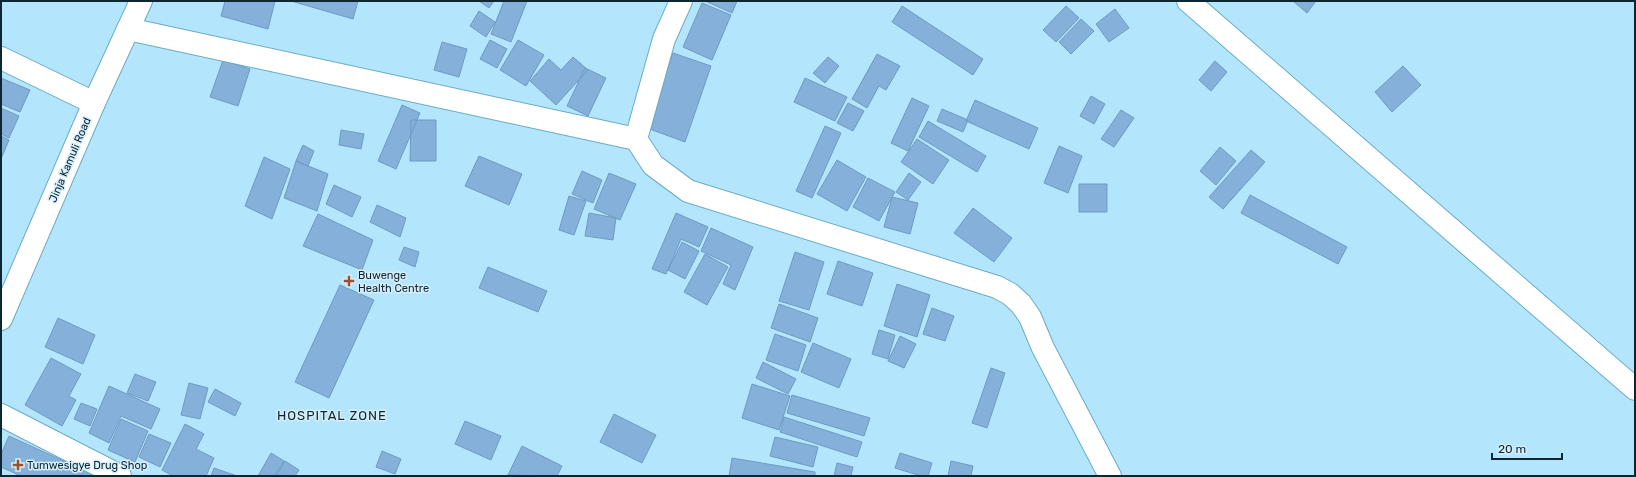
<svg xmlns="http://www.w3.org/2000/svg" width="1636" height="477" font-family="Rubik,sans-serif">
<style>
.building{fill:#84b0d9;stroke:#6f9ac2}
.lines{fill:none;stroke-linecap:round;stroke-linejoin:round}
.minor-casing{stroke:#6babc6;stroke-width:24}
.secondary-casing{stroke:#6babc6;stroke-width:24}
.minor{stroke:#fff;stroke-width:22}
.secondary{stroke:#fff;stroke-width:22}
.poi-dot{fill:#99522b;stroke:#d6eefa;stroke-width:1.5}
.labels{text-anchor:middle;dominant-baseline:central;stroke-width:3;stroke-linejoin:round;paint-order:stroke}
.street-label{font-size:11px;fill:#0c2731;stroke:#d6eefa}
.poi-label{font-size:11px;fill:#0c2731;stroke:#d6eefa;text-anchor:start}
.quarter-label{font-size:13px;letter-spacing:1px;fill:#0c2731;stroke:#d6eefa}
</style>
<rect width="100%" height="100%" fill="#b3e6fc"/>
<path class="building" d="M225 1H275L268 29 221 16Z
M291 1H358L353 19Z
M479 1H494L489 8Z
M504 1H527L511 42 491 34Z
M705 1H737L732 13Z
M1293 1H1316L1307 13Z
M702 3 731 15 712 60 683 47Z
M902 6 983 59 973 75 892 22Z
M1066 6 1079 18 1056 42 1043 30Z
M1115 9 1129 28 1109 42 1096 24Z
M479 11 495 22 486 37 470 26Z
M1081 19 1094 31 1071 54 1059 42Z
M490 40 507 49 497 68 480 59Z
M518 40 544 55 526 86 500 70Z
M442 42 467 49 459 77 434 70Z
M673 53 711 66 685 142 647 128Z
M877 54 900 66 886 90 879 86 867 108 852 99Z
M573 57 588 70 556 105 530 81 549 59 561 70Z
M828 57 839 66 825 83 813 73Z
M223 60 250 69 238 106 210 97Z
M1215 61 1227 72 1211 91 1199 80Z
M1403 66 1421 85 1392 112 1375 92Z
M585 68 606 78 588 116 567 106Z
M1 78 30 90 20 112 1 104Z
M805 78 847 97 835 121 794 102Z
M1091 96 1105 104 1094 124 1080 116Z
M912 98 929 106 908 151 891 143Z
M975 100 1038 128 1029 149 966 121Z
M848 103 864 111 853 131 837 123Z
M402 105 420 113 396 169 378 161Z
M1 108 19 116 9 138 1 134Z
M942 109 968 120 963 132 937 121Z
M1121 110 1134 118 1114 147 1101 139Z
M411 120H436V161H410Z
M928 121 986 156 977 172 919 137Z
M825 126 841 133 812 198 796 191Z
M341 130 364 134 361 149 339 145Z
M1 136 9 140 1 159Z
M917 139 949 160 933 184 901 162Z
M303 145 314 151 308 166 296 161Z
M1059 146 1082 156 1068 193 1044 183Z
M1220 147 1236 161 1216 185 1200 171Z
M1251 150 1265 162 1223 209 1209 197Z
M479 156 522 174 509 205 465 186Z
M264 157 290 169 272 219 245 206Z
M837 160 866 177 847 211 817 194Z
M296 161 328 174 317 211 284 198Z
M582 171 602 180 593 203 572 194Z
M609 173 636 184 620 220 594 209Z
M909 173 921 182 908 200 896 192Z
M868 178 895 192 879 221 853 207Z
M1079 184H1107V212H1079Z
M334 185 361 197 352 217 326 204Z
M1250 195 1347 247 1338 264 1241 213Z
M569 196 586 201 574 235 559 230Z
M892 197 918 203 910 234 884 227Z
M377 205 406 218 400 237 370 222Z
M973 208 1012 238 994 262 954 233Z
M589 213 616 218 613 240 585 236Z
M676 213 708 227 699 247 681 239 666 274 652 269Z
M318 214 373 240 362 270 303 246Z
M711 228 753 247 735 290 723 284 731 265 701 251Z
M682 242 699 251 685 279 668 270Z
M404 247 419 252 415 267 399 260Z
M795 252 824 262 809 310 779 301Z
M705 254 728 267 707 305 684 292Z
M838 261 873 273 862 306 827 294Z
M488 267 547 291 538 312 479 288Z
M897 284 930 295 917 337 884 326Z
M340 285 374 300 329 398 295 382Z
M779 304 818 318 810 342 771 328Z
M932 308 954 316 945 341 923 334Z
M58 318 95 335 83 364 45 347Z
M879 330 895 335 888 359 872 354Z
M775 334 806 345 798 371 766 360Z
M900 336 916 344 904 368 888 361Z
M813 343 851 359 839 388 801 372Z
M51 358 81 374 69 396 76 400 62 426 25 405Z
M763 362 796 379 788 394 756 378Z
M991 368 1005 373 987 428 972 423Z
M135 374 156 382 148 401 127 393Z
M189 383 208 388 200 419 181 415Z
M752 384 790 396 779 430 742 418Z
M109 386 160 409 151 429 121 416 109 443 89 433Z
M215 389 241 403 235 416 208 402Z
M792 395 870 418 864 436 787 413Z
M81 403 97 409 90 426 74 419Z
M614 414 656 435 642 463 600 442Z
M784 417 862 442 857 457 780 432Z
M121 419 148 431 135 462 108 450Z
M465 421 501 436 491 460 455 444Z
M185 424 204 434 196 449 214 458 206 476H173L162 470Z
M149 434 171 443 160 467 139 457Z
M9 436 92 474 91 476H21L1 467V454Z
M775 437 818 447 813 467 770 456Z
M522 446 562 466 557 476 508 475Z
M382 451 401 459 395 474 376 467Z
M271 453 284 461 275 476H258Z
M900 453 932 463 928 476H921L895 468Z
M732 458 815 472V476H729Z
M285 461 299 470 295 476H276Z
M951 461 973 466 971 476H948Z
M837 463 853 467 851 476H834Z
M214 468 237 476H211Z"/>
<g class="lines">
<defs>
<path id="minor" d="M681 1 664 39 636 139 653 165 688 191 997 287 1010 294 1021 304 1030 317 1043 348 1110 476
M1188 1 1635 389
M128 29 636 139
M1 58 94 103
M1 415 120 476"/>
<path id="secondary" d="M1 319 94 103 141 1"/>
</defs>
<use href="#minor" class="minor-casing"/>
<use href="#secondary" class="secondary-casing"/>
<use href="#minor" class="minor"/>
<use href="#secondary" class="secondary"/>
</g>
<g class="poi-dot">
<path d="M347 275h4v4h4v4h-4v4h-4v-4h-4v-4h4z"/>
<path d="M16 459h4v4h4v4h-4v4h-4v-4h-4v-4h4z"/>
</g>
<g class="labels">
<g class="street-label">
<text transform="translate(70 160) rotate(-67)">Jinja Kamuli Road</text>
</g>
<g class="poi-label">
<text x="358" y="275">Buwenge<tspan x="358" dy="13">Health Centre</tspan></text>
<text x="27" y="465">Tumwesigye Drug Shop</text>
</g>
<g class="quarter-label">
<text x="332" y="415">HOSPITAL ZONE</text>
</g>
</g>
<rect width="1636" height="477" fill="none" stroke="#0c2731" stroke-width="4"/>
<path d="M1492 453v6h70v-6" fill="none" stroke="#0c2731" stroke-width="2"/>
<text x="1498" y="453" font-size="12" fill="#0c2731" stroke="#d6eefa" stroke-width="3" paint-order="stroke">20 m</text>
</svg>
